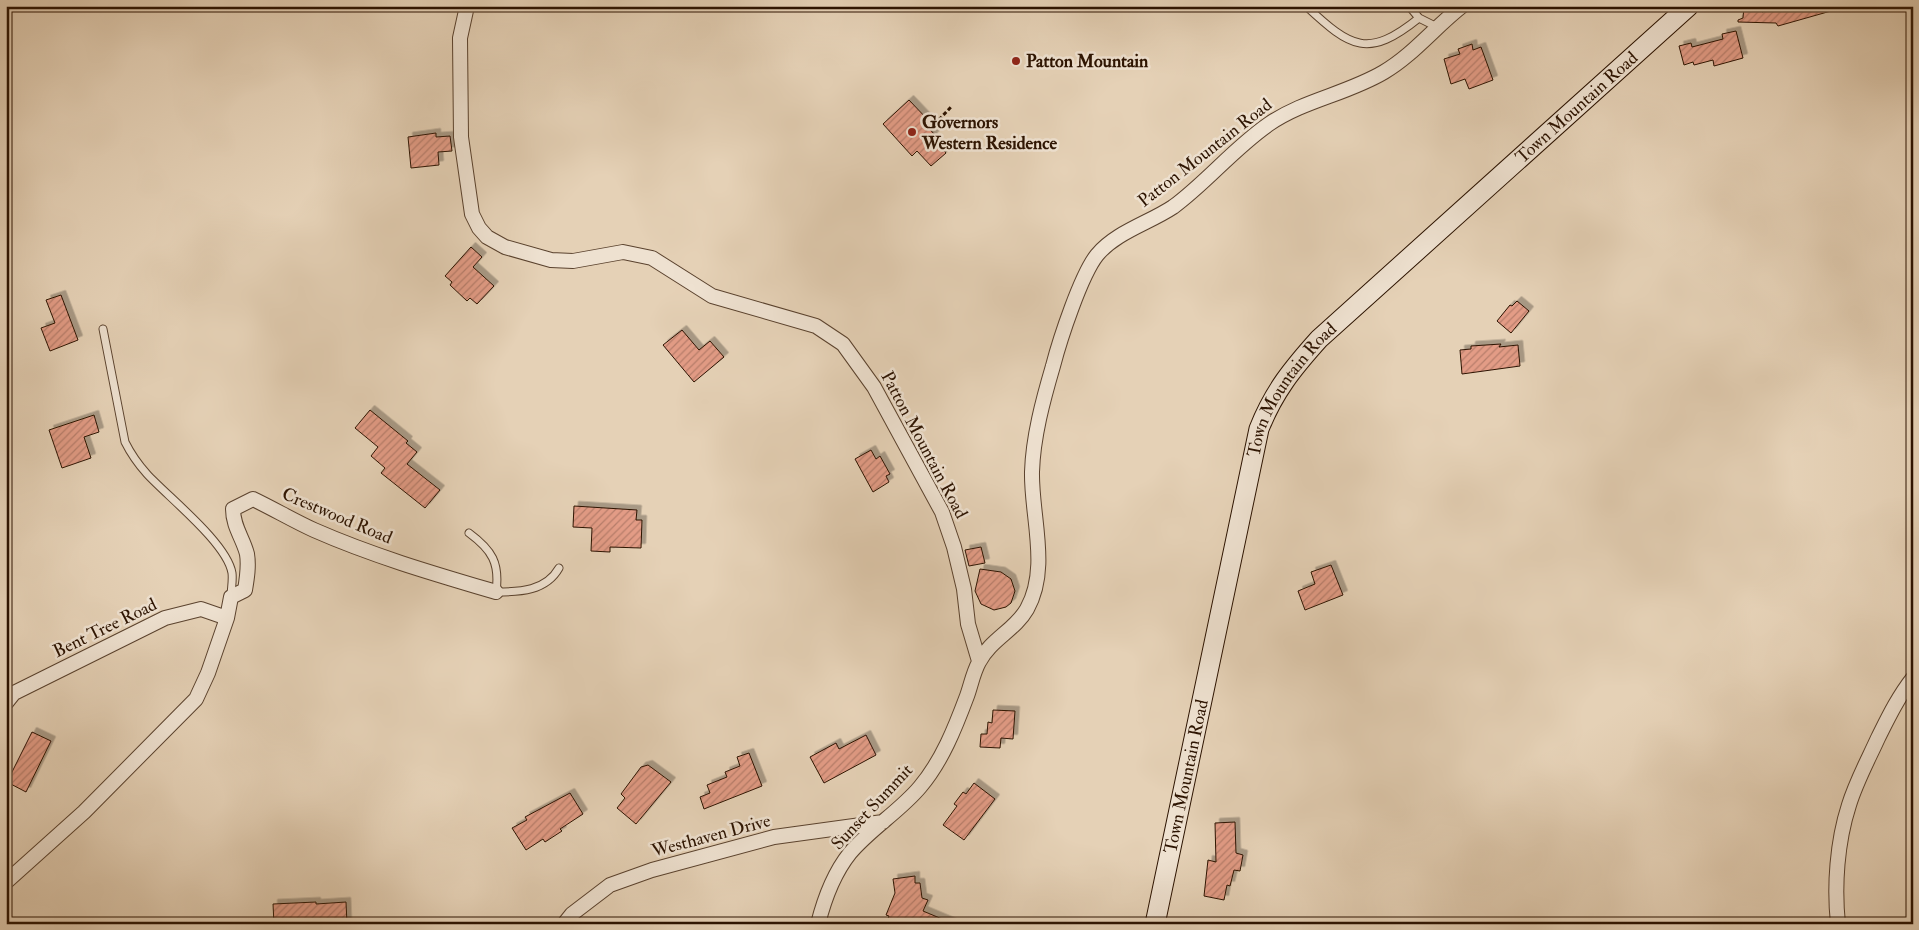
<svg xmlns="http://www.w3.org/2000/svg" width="1919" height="930" font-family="'IM FELL Double Pica',serif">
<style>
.building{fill:url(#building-hatch);stroke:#2c1301;filter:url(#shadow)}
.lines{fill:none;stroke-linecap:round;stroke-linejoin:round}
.service-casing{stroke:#5a422e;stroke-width:9}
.minor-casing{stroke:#5a422e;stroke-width:16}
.secondary-casing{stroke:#2c1301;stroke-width:21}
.path{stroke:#2c1301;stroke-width:3;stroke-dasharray:4 2.5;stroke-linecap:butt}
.service{stroke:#eee1d0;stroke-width:7}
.minor{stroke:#eee1d0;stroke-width:14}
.secondary{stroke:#eee1d0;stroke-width:19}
.poi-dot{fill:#8f2418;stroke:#eee1d0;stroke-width:2}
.labels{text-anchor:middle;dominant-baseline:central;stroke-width:5;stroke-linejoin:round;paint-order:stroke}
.poi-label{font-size:18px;font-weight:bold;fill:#2c1301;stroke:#eee1d0;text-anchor:start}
.street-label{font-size:18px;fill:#2c1301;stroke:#eee1d0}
</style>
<defs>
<pattern id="building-hatch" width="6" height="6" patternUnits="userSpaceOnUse" patternTransform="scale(1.25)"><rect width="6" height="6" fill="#e39c86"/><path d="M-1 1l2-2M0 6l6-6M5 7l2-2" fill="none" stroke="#b87e6b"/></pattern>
<filter id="shadow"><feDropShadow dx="4.5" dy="-4.5" stdDeviation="0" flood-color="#0004"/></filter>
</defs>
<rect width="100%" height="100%" fill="#e5d1b6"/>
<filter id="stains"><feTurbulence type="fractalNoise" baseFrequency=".004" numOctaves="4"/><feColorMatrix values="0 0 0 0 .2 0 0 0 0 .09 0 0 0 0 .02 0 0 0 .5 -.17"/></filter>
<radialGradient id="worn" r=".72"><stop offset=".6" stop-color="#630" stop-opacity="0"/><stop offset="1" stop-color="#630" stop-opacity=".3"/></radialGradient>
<path class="building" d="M1744 6 1762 7V12L1781 6H1838V9L1778 26 1776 23 1738 22V20L1743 18Z
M1736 31 1743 58 1714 66 1713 60 1694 65 1693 62 1684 65 1679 46 1691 43 1692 47 1723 39 1722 34Z
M1472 44 1473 50 1481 47 1493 80 1469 89 1465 79 1451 84 1444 59 1460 54 1458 49Z
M909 100 929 121 925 124 935 135 932 137 946 153 931 166 917 151 912 156 883 124Z
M436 133V137L450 136 452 151 438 152 439 165 411 168 408 137Z
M471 247 482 257 473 267 494 286 477 304 470 298 467 301 450 285 452 282 445 276Z
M61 295 78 340 50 351 41 328 55 323 46 300Z
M1517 301 1529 311 1511 333 1497 321 1510 305 1512 306Z
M682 330 699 350 710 341 724 357 694 382 663 345Z
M1501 344 1499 347 1518 345 1520 366 1462 374 1460 350 1471 349V346Z
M370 410 408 441 406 443 417 452 407 464 440 490 425 508 381 473 385 468 371 456 378 447 355 428Z
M94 415 99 432 84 437 91 458 62 468 49 430Z
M871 450 876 459 880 456 890 474 886 476 889 482 873 492 855 459Z
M574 506 637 510 636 520H642L641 548 610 547V552L591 551 592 528 573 527Z
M981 547 985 563 969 566 965 550Z
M1331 565 1343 595 1305 610 1298 591 1315 584 1311 572Z
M980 569 1001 572 1011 579 1015 591 1011 603 1006 607 994 610 981 604 975 591Z
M993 710 1015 711 1013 739 1001 738 1000 748 980 747 981 734H987L988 722 992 723Z
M32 732 51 741 26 792 7 782Z
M866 735 876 755 824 783 810 757 836 743 839 749Z
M749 753 762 786 704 809 700 797 710 793 707 785 727 777 725 772 740 766 737 757Z
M648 765 671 782 636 824 617 808 625 798 621 794 641 767Z
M974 783 995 799 964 840 943 825 957 806 954 804 963 792 966 794Z
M570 793 583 814 560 829 562 831 545 842 543 839 526 850 512 828 527 820 525 817Z
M1235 822 1236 853 1243 855 1240 871 1234 870 1230 886 1227 885 1224 900 1204 896 1208 860 1216 862 1215 823Z
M915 876V883H920L922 898 928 900 923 911 954 924H886L889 916 886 915 895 893 893 879Z
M316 902V904L346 902 347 924H274L273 904Z"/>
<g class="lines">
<defs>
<path id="service" d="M1306 6C1351 48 1368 59 1419 18
M1409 6 1419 18 1437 27
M103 329 125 442C131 454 138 464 147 474 168 497 227 543 232 573 233 581 231 589 231 597
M469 533C492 550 500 563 496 592 520 592 546 591 559 568"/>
<path id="minor" d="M467 6 460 38 461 137 472 214 479 228 487 237 505 247 551 260 573 261 623 252 652 258 712 296 816 326 843 344 874 387 942 512 954 547 964 589 968 624 979 661
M6 703 14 693 165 618 201 609 227 618
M6 882 84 812 196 699 208 673 227 618 231 597 245 590C247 578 249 566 247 554 243 538 233 527 233 509L253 499C274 509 294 521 314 530 373 556 435 574 496 592
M564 924 572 914 610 885 652 870 774 837 883 822
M818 924C824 900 834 873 850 853 870 829 900 811 920 787 942 761 955 728 967 696 971 685 973 673 979 662 990 640 1015 630 1027 609 1050 568 1031 516 1032 472 1033 437 1043 400 1053 366 1060 339 1081 275 1097 255 1116 232 1149 223 1173 207 1207 182 1234 148 1269 124 1304 100 1347 94 1384 72 1413 55 1435 27 1462 6
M1838 924C1834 886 1837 842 1849 805 1856 782 1868 760 1878 738 1888 718 1898 697 1913 678"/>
<g id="secondary">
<path id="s1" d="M1155 924 1259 429C1274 391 1293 368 1319 339L1689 6"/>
</g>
</defs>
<use href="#service" class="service-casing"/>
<use href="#minor" class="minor-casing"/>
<use href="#secondary" class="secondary-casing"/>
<path class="path" d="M966 6 968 8
M930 129 952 106"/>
<use href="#service" class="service"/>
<use href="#minor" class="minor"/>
<use href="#secondary" class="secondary"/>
</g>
<g class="poi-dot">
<circle cx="1016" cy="61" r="5"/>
<circle cx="912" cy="132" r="5"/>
</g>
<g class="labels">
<g class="poi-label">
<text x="1026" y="61">Patton Mountain</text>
<text x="922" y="122">Governors<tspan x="922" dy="21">Western Residence</tspan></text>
</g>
<g class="street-label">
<text stroke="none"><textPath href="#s1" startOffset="961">Town Mountain Road</textPath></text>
<text transform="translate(1205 153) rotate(-38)">Patton Mountain Road</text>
<text stroke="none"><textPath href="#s1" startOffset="556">Town Mountain Road</textPath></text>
<text transform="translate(924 445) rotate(62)">Patton Mountain Road</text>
<text transform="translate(337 516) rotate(23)">Crestwood Road</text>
<text transform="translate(105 628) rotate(-26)">Bent Tree Road</text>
<text stroke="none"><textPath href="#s1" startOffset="151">Town Mountain Road</textPath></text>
<text transform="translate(872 807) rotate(-47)">Sunset Summit</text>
<text transform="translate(711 836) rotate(-15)">Westhaven Drive</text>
</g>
</g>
<rect width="1919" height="930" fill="none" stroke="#e5d1b6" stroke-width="25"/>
<rect x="8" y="8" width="1904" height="915" fill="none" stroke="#2c1301" stroke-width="2.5"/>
<rect x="12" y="12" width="1894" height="905" fill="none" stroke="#2c1301"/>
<rect width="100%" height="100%" filter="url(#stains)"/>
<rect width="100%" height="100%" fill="url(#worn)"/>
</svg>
